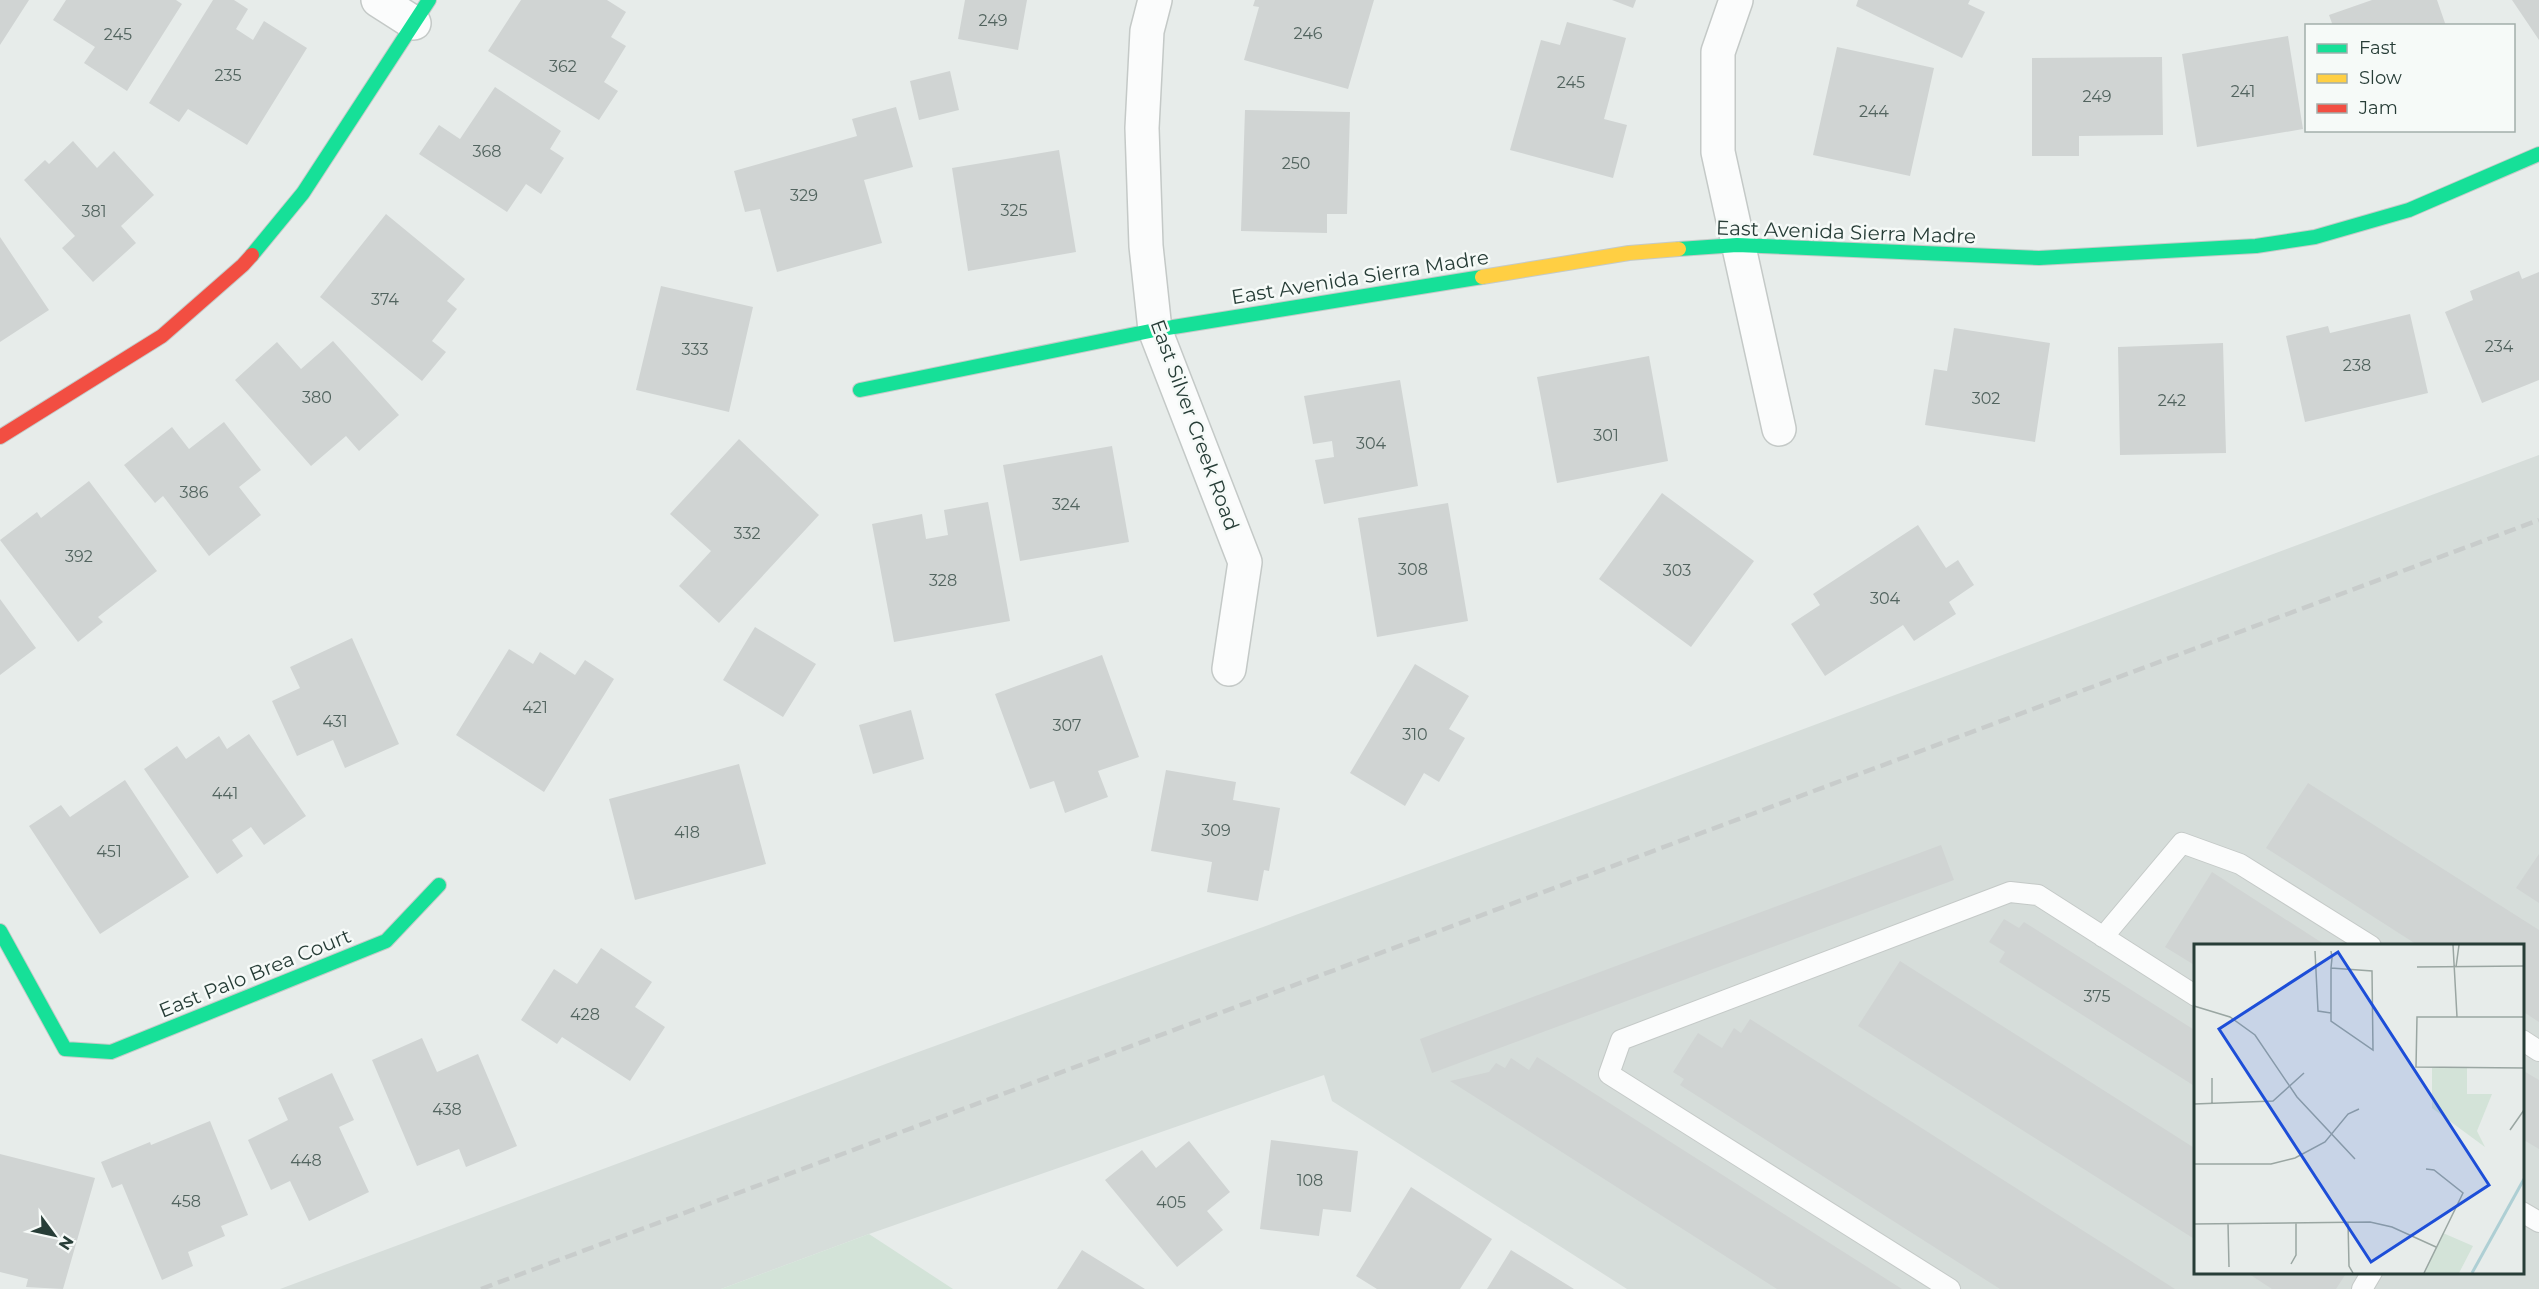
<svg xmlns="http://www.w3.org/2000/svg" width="2539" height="1289" font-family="Montserrat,sans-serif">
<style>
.built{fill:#d6ddda;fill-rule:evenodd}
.green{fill:#d3e3d8}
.building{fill:#d0d4d3}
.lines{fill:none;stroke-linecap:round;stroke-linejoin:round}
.lane-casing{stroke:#c4c9c7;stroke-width:22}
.street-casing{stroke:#c4c9c7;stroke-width:36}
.fast-casing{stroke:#c4cac8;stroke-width:16}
.slow-casing{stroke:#c4cac8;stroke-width:16}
.jam-casing{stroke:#c4cac8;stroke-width:16}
.lane{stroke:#fbfcfc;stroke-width:20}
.street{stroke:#fbfcfc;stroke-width:33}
.fast{stroke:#16e098;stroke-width:14}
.slow{stroke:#ffcf43;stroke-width:14}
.jam{stroke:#f24e42;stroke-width:14}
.rail{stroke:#c8cccb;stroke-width:4.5;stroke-dasharray:12 6;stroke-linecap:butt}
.labels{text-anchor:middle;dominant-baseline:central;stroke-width:5;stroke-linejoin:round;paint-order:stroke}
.number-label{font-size:16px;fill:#52645f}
.street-label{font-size:20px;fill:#273d37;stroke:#f6faf8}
.inset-river{fill:none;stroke:#aecfd4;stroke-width:3}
.inset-road{fill:none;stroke:#9aa6a2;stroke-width:1.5}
.view{fill:#1d4ed8;fill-opacity:0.15;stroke:#1d4ed8;stroke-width:3}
.inset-edge{fill:none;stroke:#273d37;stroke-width:3}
</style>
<rect width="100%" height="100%" fill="#e7ecea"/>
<path class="built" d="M2539 455V1289H1627L1332 1101 1324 1075 869 1234 721 1289H280L899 1059 1632 793ZM2196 946H2522V1272H2196Z"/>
<path class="green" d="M869 1234 953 1289H721Z"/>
<path class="building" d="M0 0H29L0 45Z
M66 0H176L182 4 127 91 84 63 95 47 53 20Z
M213 0H234L248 9 236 29 253 40 264 21 307 48 247 145 188 109 179 122 149 103Z
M521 0H607L626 12 611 37 626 46 604 82 618 91 599 120 488 51Z
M965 0H1027L1018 50 958 39Z
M1255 0H1374L1348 89 1244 60 1259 7 1253 6Z
M1612 0H1636L1633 8Z
M1858 0H1970L1968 4 1985 12 1962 58 1856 6Z
M2372 0H2437L2446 26H2333L2329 15Z
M2512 0H2539V40Z
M1567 22 1626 38 1604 119 1627 125 1613 178 1510 150 1541 40 1560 45Z
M2288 36 2303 129 2197 147 2182 54Z
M1837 47 1934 68 1910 176 1813 155Z
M2162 57 2163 135 2079 136V156H2032V58Z
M950 71 959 110 919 120 910 81Z
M495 87 561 131 550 149 564 158 541 194 526 184 507 212 419 154 439 125 460 139Z
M896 107 913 167 864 180 882 243 777 272 760 209 745 212 734 171 857 136 852 119Z
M1245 110 1350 112 1347 214H1327V233L1241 231Z
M73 141 97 168 114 151 154 195 121 226 136 243 93 282 62 248 75 236 24 180 45 160 49 164Z
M1059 150 1076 252 968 271 952 168Z
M386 214 465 279 447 301 457 309 432 341 446 352 422 381 320 297Z
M0 237 49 310 0 342Z
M2519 271 2522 279 2539 272V380L2482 403 2445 312 2473 300 2470 291Z
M661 286 753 307 729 412 636 390Z
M2410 314 2428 393 2305 422 2286 336 2328 326 2330 333Z
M1954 328 2050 343 2035 442 1925 425 1934 369 1947 371Z
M333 341 399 415 359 451 346 436 311 466 235 380 277 342 301 369Z
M2223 343 2226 453 2120 455 2118 347Z
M1649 356 1668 461 1557 483 1537 377Z
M1400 380 1418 486 1324 504 1315 460 1334 457 1332 441 1313 444 1304 396Z
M224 422 261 470 239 487 261 515 209 556 163 496 155 503 124 465 172 427 189 449Z
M739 439 819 515 719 623 679 586 711 551 670 514Z
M1112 446 1129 542 1020 561 1003 465Z
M89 481 157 571 98 617 103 622 78 642 0 540 37 512 41 518Z
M1662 493 1754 561 1691 647 1599 579Z
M988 502 1010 621 894 642 872 524 922 514 926 539 948 535 944 510Z
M1448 503 1468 621 1377 637 1358 518Z
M1918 525 1946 568 1958 560 1974 585 1949 602 1956 614 1914 641 1903 625 1825 676 1791 624 1820 605 1813 594Z
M0 599 36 648 0 675Z
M755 627 816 664 783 717 723 680Z
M352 638 399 744 345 768 333 740 297 756 272 701 300 688 290 667Z
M509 649 533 664 540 652 575 675 585 660 614 679 544 792 456 735Z
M1102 655 1139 757 1098 771 1108 797 1065 813 1054 781 1030 789 995 694Z
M1415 664 1469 696 1449 729 1465 738 1439 782 1424 773 1405 806 1350 773Z
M911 710 924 759 873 774 859 725Z
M249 734 306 816 264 845 251 827 232 840 243 856 217 874 144 769 177 746 186 759 219 736 227 749Z
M739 764 766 864 635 900 609 799Z
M1166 770 1236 782 1233 800 1280 808 1269 871 1264 870 1258 901 1207 892 1212 862 1151 851Z
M125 780 189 877 100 934 29 826 61 805 70 817Z
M2308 783 2539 930V1022L2522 1011V946H2419L2266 848Z
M1941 845 1954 880 1432 1073 1420 1039Z
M2539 854V903L2516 888Z
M2212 872 2327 946H2218L2215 943 2213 946H2196V966L2165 947Z
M2004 919 2019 928 2024 922 2196 1031V1087L1999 962 2005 952 1989 942Z
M601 948 652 982 635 1007 665 1027 630 1081 562 1037 557 1044 521 1020 554 969 577 984Z
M1900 961 2196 1149V1240L1858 1026Z
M1750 1019 2175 1289H2000L1680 1085 1684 1079 1673 1072 1698 1033 1722 1048 1734 1028 1741 1033Z
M422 1038 437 1072 478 1054 517 1146 466 1167 459 1149 417 1166 372 1060Z
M1537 1057 1902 1289H1777L1450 1081 1489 1072 1496 1063 1505 1068 1511 1058 1529 1070Z
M2522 1070 2539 1080V1149L2522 1139Z
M332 1073 354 1120 339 1127 369 1192 309 1221 290 1181 271 1190 248 1140 288 1120 278 1098Z
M210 1121 248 1215 221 1226 225 1236 188 1252 193 1266 162 1280 122 1184 112 1188 101 1162 150 1142 151 1145Z
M1271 1140 1358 1151 1351 1212 1323 1209 1319 1236 1260 1229Z
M1189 1141 1230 1192 1207 1211 1223 1230 1177 1267 1105 1180 1142 1150 1156 1168Z
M0 1154 95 1178 63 1289 26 1287 28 1279 0 1272Z
M1411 1187 1492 1239 1460 1289H1377L1356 1276Z
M1082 1250 1145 1289H1057Z
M1511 1250 1574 1289H1487Z
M2246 1272H2347L2336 1289H2272Z"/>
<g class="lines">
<defs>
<path id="lane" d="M2103 937 2182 843 2240 864 2371 946
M2522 1040 2539 1051
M2522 1212 2539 1222
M1950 1289 1609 1074 1621 1040 2010 892 2038 895 2196 996
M2362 1289 2372 1272"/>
<path id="street" d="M378 0 414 23
M1155 0 1147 31 1142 128 1146 246 1155 330 1245 562 1229 669
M1736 0 1718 52V152L1779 429"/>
<path id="fast" d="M1679 249 1737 245 2039 258 2256 246 2315 237 2409 210 2539 154
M252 255 303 193 429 0
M860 390 1155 330 1482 277
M0 931 65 1049 111 1052 386 941 439 885"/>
<path id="slow" d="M1482 277 1629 253 1679 249"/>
<path id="jam" d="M0 437 162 336 243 265 252 255"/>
</defs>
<use href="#lane" class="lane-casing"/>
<use href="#street" class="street-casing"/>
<use href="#fast" class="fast-casing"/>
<use href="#slow" class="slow-casing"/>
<use href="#jam" class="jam-casing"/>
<use href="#lane" class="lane"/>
<use href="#street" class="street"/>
<use href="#fast" class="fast"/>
<use href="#slow" class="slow"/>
<use href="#jam" class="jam"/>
<path class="rail" d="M481 1289 2539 520"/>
</g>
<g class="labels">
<g class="number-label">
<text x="993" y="20">249</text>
<text x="1308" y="33">246</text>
<text x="118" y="34">245</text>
<text x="563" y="66">362</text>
<text x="228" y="75">235</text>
<text x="1571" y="82">245</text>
<text x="2243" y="91">241</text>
<text x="2097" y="96">249</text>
<text x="1874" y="111">244</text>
<text x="487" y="151">368</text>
<text x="1296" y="163">250</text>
<text x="804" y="195">329</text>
<text x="1014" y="210">325</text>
<text x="94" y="211">381</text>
<text x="385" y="299">374</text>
<text x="2499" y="346">234</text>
<text x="695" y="349">333</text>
<text x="2357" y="365">238</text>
<text x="317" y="397">380</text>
<text x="1986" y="398">302</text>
<text x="2172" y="400">242</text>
<text x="1606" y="435">301</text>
<text x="1371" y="443">304</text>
<text x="194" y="492">386</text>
<text x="1066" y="504">324</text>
<text x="747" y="533">332</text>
<text x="79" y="556">392</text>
<text x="1413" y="569">308</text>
<text x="1677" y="570">303</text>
<text x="943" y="580">328</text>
<text x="1885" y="598">304</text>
<text x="535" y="707">421</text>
<text x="335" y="721">431</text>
<text x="1067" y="725">307</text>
<text x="1415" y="734">310</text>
<text x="225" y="793">441</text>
<text x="1216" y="830">309</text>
<text x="687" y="832">418</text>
<text x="109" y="851">451</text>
<text x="2097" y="996">375</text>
<text x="585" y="1014">428</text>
<text x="447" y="1109">438</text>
<text x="306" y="1160">448</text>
<text x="1310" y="1180">108</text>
<text x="186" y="1201">458</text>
<text x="1171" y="1202">405</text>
</g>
<g class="street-label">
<text transform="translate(1846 232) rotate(2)">East Avenida Sierra Madre</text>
<text transform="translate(1360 277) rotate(-9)">East Avenida Sierra Madre</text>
<text transform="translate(1195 425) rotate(70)">East Silver Creek Road</text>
<text transform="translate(255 973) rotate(-22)">East Palo Brea Court</text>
</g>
</g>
<g transform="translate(2194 944)">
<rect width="330" height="330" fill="#e7ecea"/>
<path d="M238 124H273V150H298L283 187 291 203 238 164ZM249 289 279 302 265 329H230Z" fill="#d3e3d8"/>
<path class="inset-river" d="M278 329 330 235"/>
<path class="inset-road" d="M259 1 263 73M121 7 124 67 137 69M223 23 330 22M262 23 265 1M137 24 178 27 179 106 137 77V24L138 14 137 7M0 62 36 73 61 91 103 153 161 215M330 73H223L222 123 330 124M18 134V160M0 160 79 157 110 129M316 186 330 166M0 220H77L101 214 131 198 154 170 165 165M154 278 155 322 159 329M34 279 35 323M0 280 176 278 198 283 242 303M97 320 102 311V279M230 329 269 249 240 226 232 225"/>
<path class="view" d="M144 8 295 241 177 318 25 85Z"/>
<rect width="330" height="330" class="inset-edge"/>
</g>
<rect x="2305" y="24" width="210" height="108" fill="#f6faf8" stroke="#a3aeab" stroke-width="1.5"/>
<rect x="2317" y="44" width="30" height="9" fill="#16e098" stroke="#a3aeab" stroke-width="1.5"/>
<text x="2359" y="54" font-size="18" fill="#273d37">Fast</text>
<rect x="2317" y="74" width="30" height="9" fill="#ffcf43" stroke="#a3aeab" stroke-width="1.5"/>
<text x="2359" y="84" font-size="18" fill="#273d37">Slow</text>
<rect x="2317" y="104" width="30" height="9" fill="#f24e42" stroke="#a3aeab" stroke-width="1.5"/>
<text x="2359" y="114" font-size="18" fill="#273d37">Jam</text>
<g transform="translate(54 1235) rotate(123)" stroke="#f6faf8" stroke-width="4.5" paint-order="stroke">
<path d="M0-4.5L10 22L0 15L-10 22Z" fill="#273d37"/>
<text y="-9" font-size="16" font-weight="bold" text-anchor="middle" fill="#273d37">N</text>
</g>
</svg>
